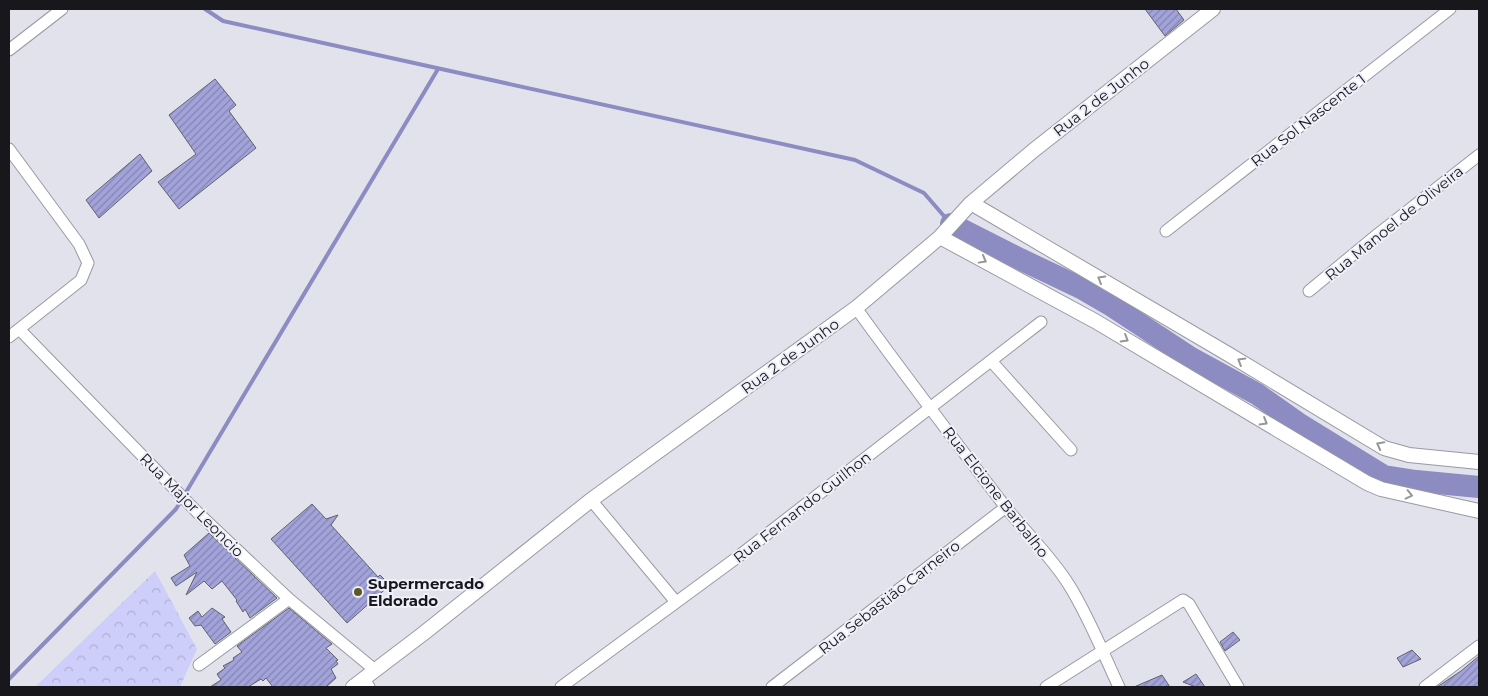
<svg xmlns="http://www.w3.org/2000/svg" width="1488" height="696" font-family="Montserrat,sans-serif">
<style>
.forest{fill:url(#forest-crowns)}
.lines{fill:none;stroke-linecap:round;stroke-linejoin:round}
.stream{stroke:#8c8bc2;stroke-width:4}
.river{stroke:#8c8bc2;stroke-width:22}
.building{fill:url(#building-hatch);stroke:#62626b}
.minor-casing{stroke:#9999a3;stroke-width:13}
.tertiary-casing{stroke:#9999a3;stroke-width:16}
.minor{stroke:#fff;stroke-width:11}
.tertiary{stroke:#fff;stroke-width:14}
.oneway{stroke:#979799}
.poi-dot{fill:#5d5925;stroke:#efeffa;stroke-width:2}
.labels{text-anchor:middle;dominant-baseline:central;stroke-width:4;stroke-linejoin:round;paint-order:stroke}
.street-label{font-size:15px;fill:#18181c;stroke:#efeffa}
.poi-label{font-size:15px;font-weight:bold;fill:#18181c;stroke:#efeffa;text-anchor:start}
</style>
<defs>
<pattern id="forest-crowns" width="20" height="18" patternUnits="userSpaceOnUse" patternTransform="scale(1.25)"><rect width="20" height="18" fill="#cdcefa"/><path d="M2 6a3 3 0 1 1 6 0M12 15a3 3 0 1 1 6 0" fill="none" stroke="#afb0d6"/></pattern>
<pattern id="building-hatch" width="6" height="6" patternUnits="userSpaceOnUse" patternTransform="scale(1.25)"><rect width="6" height="6" fill="#a3a3db"/><path d="M-1 1l2-2M0 6l6-6M5 7l2-2" fill="none" stroke="#8484b1"/></pattern>
</defs>
<rect width="100%" height="100%" fill="#e2e2ed"/>
<path class="forest" d="M155 571 197 649 180 687H35Z"/>
<g class="lines">
<path class="stream" d="M205 9 223 21 855 160 924 193 950 223
M9 679 176 509 438 69"/>
<path class="river" d="M951 224 1020 259 1081 288 1112 306 1191 358 1257 394 1298 423 1384 476 1416 481 1479 487"/>
</g>
<path class="building" d="M1145 9H1176L1184 20 1165 36Z
M215 79 236 105 229 111 256 148 179 209 158 182 196 154 169 115Z
M140 154 152 171 99 218 86 200Z
M312 504 326 519 338 515 331 525 378 577 380 575 390 585 347 623 271 539Z
M209 533 277 598 250 618 245 609 243 612 236 601 237 600 222 581 212 589 204 581 186 595 197 572 176 586 171 578 190 566 184 555Z
M212 608 225 617 222 619 231 632 215 644 201 625 195 626 189 618 198 611 202 617Z
M289 608 332 644 326 648 338 660 336 661 338 664 331 669 336 678 326 687H273L266 678 263 681 261 679 248 687H210L221 680 217 674 225 668 223 666 234 660 233 658 242 652 237 646Z
M1233 632 1240 640 1225 651 1220 642Z
M1412 650 1421 659 1403 667 1397 658Z
M1479 656V687H1437L1461 671Z
M1196 674 1205 687H1196L1183 682Z
M1162 675 1170 687H1134Z"/>
<g class="lines">
<defs>
<path id="minor" d="M9 50 62 9
M9 149 79 244 88 263 81 280 9 337
M1166 231 1450 9
M1309 291 1378 234 1479 155
M856 308C904 374 954 440 1004 505 1025 532 1051 556 1069 585 1089 617 1103 653 1119 687
M19 329 197 512 289 599 375 670
M992 362 1071 450
M591 500 676 602
M199 665 289 599
M364 679 369 687
M561 687 735 559 1041 322
M772 687 1006 507
M1046 687 1183 600 1189 604 1238 687
M1425 687 1479 646"/>
<path id="tertiary" d="M971 203 1228 354 1384 448 1409 455 1479 462
M940 237 1095 321 1367 483 1381 489 1479 511
M353 687 424 633 591 500 856 308 940 237 971 203 1034 150 1213 9"/>
</defs>
<use href="#minor" class="minor-casing"/>
<use href="#tertiary" class="tertiary-casing"/>
<use href="#minor" class="minor"/>
<use href="#tertiary" class="tertiary"/>
</g>
<defs><path id="oneway-chevron" d="M-2-3.5L2.5 0L-2 3.5" fill="none" stroke-width="1.6" stroke-linecap="round" stroke-linejoin="round" transform="scale(1.25)"/></defs>
<g class="oneway">
<use href="#oneway-chevron" transform="translate(983 260) rotate(29)"/>
<use href="#oneway-chevron" transform="translate(1101 279) rotate(-150)"/>
<use href="#oneway-chevron" transform="translate(1125 339) rotate(31)"/>
<use href="#oneway-chevron" transform="translate(1241 361) rotate(-149)"/>
<use href="#oneway-chevron" transform="translate(1264 422) rotate(31)"/>
<use href="#oneway-chevron" transform="translate(1380 445) rotate(-152)"/>
<use href="#oneway-chevron" transform="translate(1409 495) rotate(13)"/>
</g>
<circle class="poi-dot" cx="358" cy="592" r="5"/>
<g class="labels">
<g class="street-label">
<text transform="translate(1101 97) rotate(-38)">Rua 2 de Junho</text>
<text transform="translate(1308 120) rotate(-38)">Rua Sol Nascente 1</text>
<text transform="translate(1394 223) rotate(-39)">Rua Manoel de Oliveira</text>
<text transform="translate(790 356) rotate(-36)">Rua 2 de Junho</text>
<text transform="translate(996 492) rotate(52)">Rua Elcione Barbalho</text>
<text transform="translate(192 505) rotate(45)">Rua Major Leoncio</text>
<text transform="translate(802 507) rotate(-38)">Rua Fernando Guilhon</text>
<text transform="translate(889 597) rotate(-38)">Rua Sebastião Carneiro</text>
</g>
<g class="poi-label">
<text x="368" y="583">Supermercado<tspan x="368" dy="17">Eldorado</tspan></text>
</g>
</g>
<rect width="1488" height="696" fill="none" stroke="#18181c" stroke-width="20"/>
</svg>
